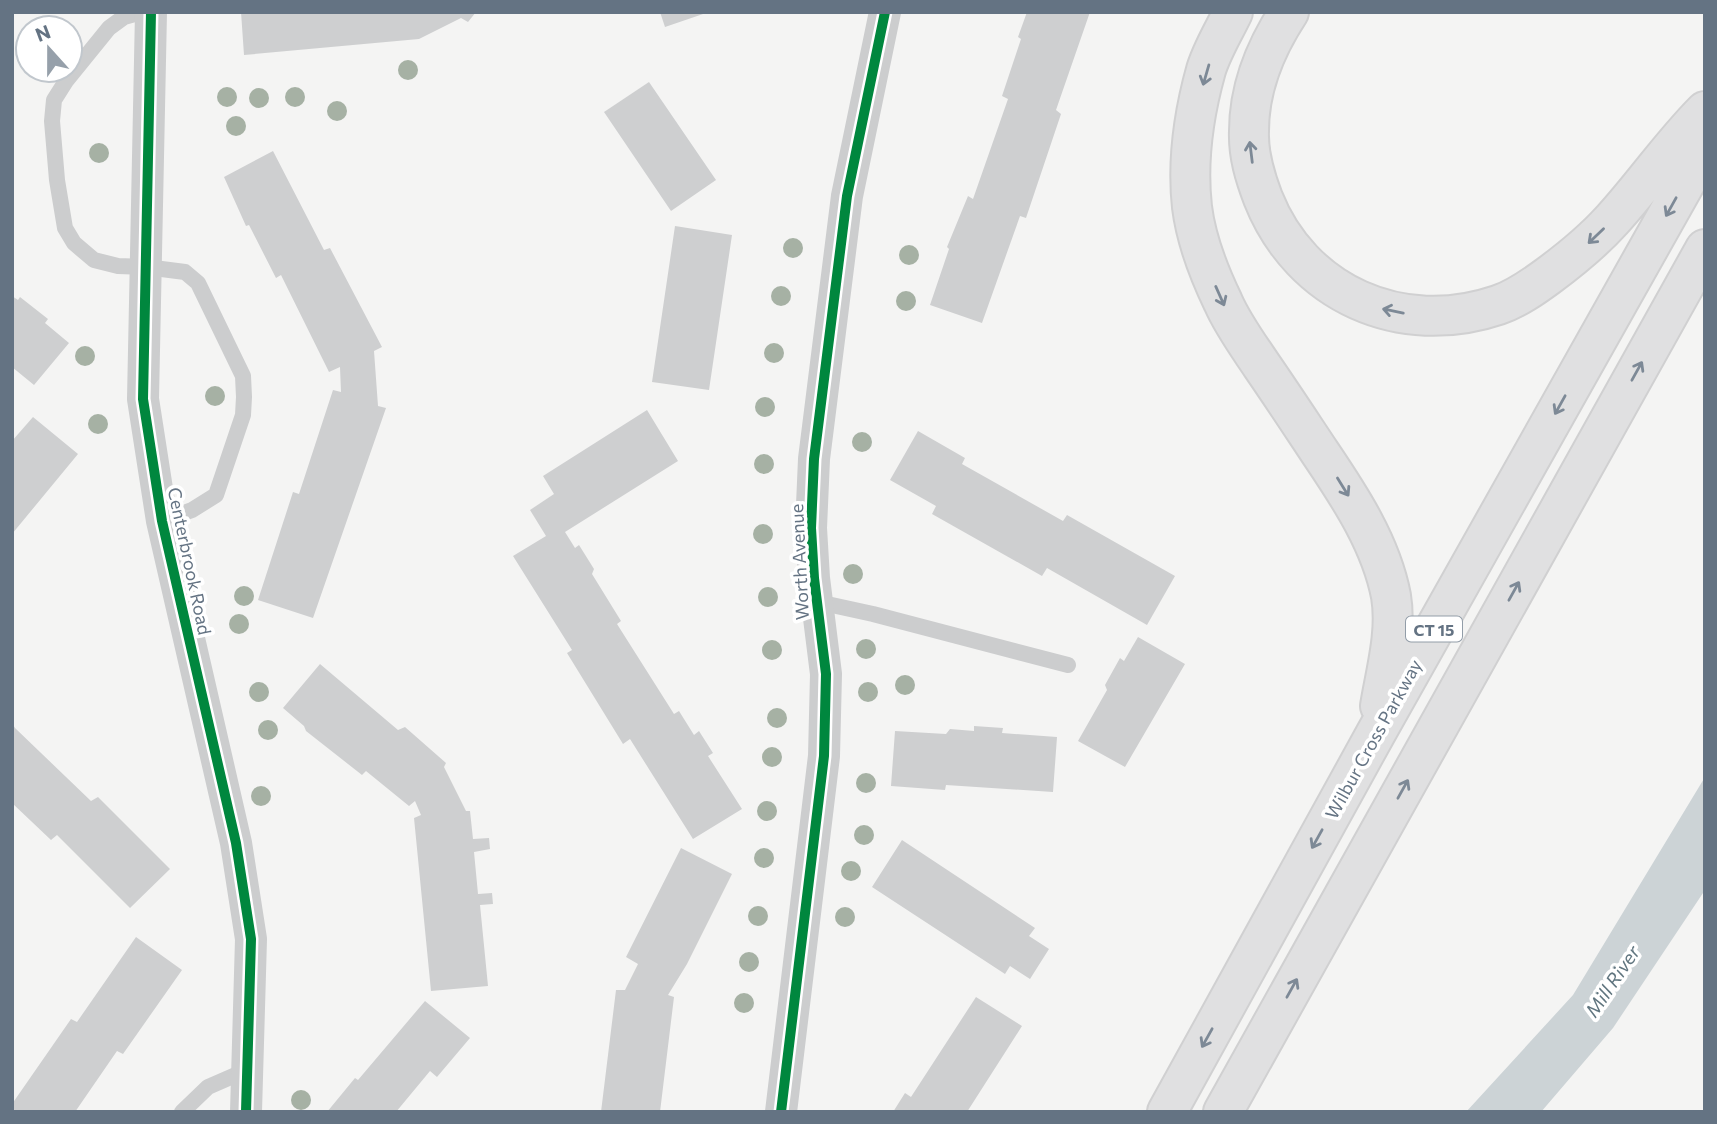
<svg xmlns="http://www.w3.org/2000/svg" width="1717" height="1124" font-family="Commissioner,sans-serif">
<style>
.water{fill:#ccd3d6}
.building{fill:#cecfd0}
.lines{fill:none;stroke-linecap:round;stroke-linejoin:round}
.motorway-casing{stroke:#d0d0d1;stroke-width:42}
.service{stroke:#cccdce;stroke-width:16}
.minor{stroke:#cccdce;stroke-width:32}
.motorway{stroke:#e0e0e1;stroke-width:38}
.cycleway-casing{stroke:#fff;stroke-width:15}
.cycleway{stroke:#00873e;stroke-width:10}
.tree{fill:#a6b1a4}
.oneway{stroke:#7d8996}
.labels{text-anchor:middle;dominant-baseline:central;stroke-width:7;stroke-linejoin:round;paint-order:stroke}
.shield{fill:#fff;stroke:#929da8;stroke-width:2}
.shield-label{font-size:16px;font-weight:bold;fill:#647383}
.street-label{font-size:18px;fill:#647383;stroke:#fff}
.water-label{font-size:19px;font-style:italic;fill:#60757f;stroke:#fff}
</style>
<rect width="100%" height="100%" fill="#f4f4f3"/>
<path class="water" d="M1705 777V890L1613 1028 1541 1112H1466L1573 995Z"/>
<path class="building" d="M241 12H476L468 22 461 18 419 39 244 55Z
M660 12H706V13L665 27Z
M1027 12H1090L1056 110 1061 114 1026 218 1020 216 982 323 930 305 949 249 947 247 968 196 973 199 1008 99 1002 96 1021 39 1018 37Z
M649 82 716 180 671 211 604 112Z
M273 151 324 250 330 248 382 347 374 351 378 406 386 408 313 618 258 600 293 492 299 494 333 390 341 392 340 367 329 372 281 275 276 278 249 225 246 226 224 177Z
M675 226 732 235 709 390 652 382Z
M12 296 18 300 20 297 48 319 45 323 69 343 34 385 12 367Z
M647 410 678 461 565 532 575 548 579 545 594 569 592 574 621 621 617 624 674 714 679 711 694 735 699 731 713 753 708 756 742 809 693 839 630 739 623 744 567 653 572 650 513 556 546 536 530 510 554 494 543 476Z
M33 417 78 454 12 534V441Z
M918 431 965 458 962 464 1063 521 1067 515 1175 576 1147 625 1047 568 1042 576 932 514 936 506 890 480Z
M1138 637 1185 664 1125 767 1078 741 1107 690 1105 685 1120 658 1124 661Z
M320 664 398 730 405 727 446 763 444 767 466 811H470L473 839 489 838 490 849 474 852 478 894 492 893 493 904 480 905 488 986 431 991 414 818 421 815 415 801 409 806 366 771 362 775 306 731 304 726 283 708Z
M12 723 15 728 91 801 98 797 170 869 130 908 57 835 51 840 12 803Z
M974 726 1003 728 1002 733 1057 737 1053 792 946 785 945 790 891 786 895 731 946 734 950 729 974 731Z
M902 840 1035 928 1029 936 1049 949 1030 979 1010 966 1005 974 872 887Z
M681 848 732 874 687 964 668 995 674 997 660 1112H601L616 990H625L638 964 626 957Z
M136 937 182 970 123 1054 117 1051 75 1112H17L12 1108V1104L71 1019 77 1022Z
M976 997 1022 1026 967 1112H893L905 1093 911 1097Z
M425 1001 470 1038 437 1077 430 1071 396 1112H327L355 1078 358 1080Z"/>
<g class="lines">
<defs>
<path id="motorway" d="M1233 12C1224 31 1212 50 1206 70 1194 113 1187 162 1192 207 1196 239 1209 273 1223 302 1233 325 1248 345 1262 366 1282 395 1301 424 1321 454 1350 497 1381 544 1391 596 1397 632 1386 670 1380 706
M1289 12C1266 47 1249 89 1249 131 1248 155 1255 177 1263 198 1301 294 1401 338 1498 305 1516 299 1533 287 1548 276 1571 259 1593 241 1612 220 1644 185 1671 145 1705 111
M1167 1112 1376 733 1705 148
M1223 1112 1705 249"/>
</defs>
<use href="#motorway" class="motorway-casing"/>
<path class="service" d="M142 12 124 17 109 28 66 81 54 100 52 121 57 180 65 228 74 243 94 260 118 266 146 267 185 272 198 283 243 376 244 397 243 415 216 495 192 510 162 521
M818 602 873 614 1068 665
M182 1112 208 1087 247 1070"/>
<path class="minor" d="M151 12 143 399 162 521 236 843 251 939 246 1112
M781 1112 824 756 826 674 814 578 811 528 814 459 847 196 885 12"/>
<use href="#motorway" class="motorway"/>
<defs>
<path id="cycleway" d="M151 12 143 399 162 521 236 843 251 939 246 1112
M781 1112 824 756 826 674 814 578 811 528 814 459 847 196 885 12"/>
</defs>
<use href="#cycleway" class="cycleway-casing"/>
<use href="#cycleway" class="cycleway"/>
</g>
<g class="tree">
<circle cx="408" cy="70" r="10"/>
<circle cx="227" cy="97" r="10"/>
<circle cx="295" cy="97" r="10"/>
<circle cx="259" cy="98" r="10"/>
<circle cx="337" cy="111" r="10"/>
<circle cx="236" cy="126" r="10"/>
<circle cx="99" cy="153" r="10"/>
<circle cx="793" cy="248" r="10"/>
<circle cx="909" cy="255" r="10"/>
<circle cx="781" cy="296" r="10"/>
<circle cx="906" cy="301" r="10"/>
<circle cx="774" cy="353" r="10"/>
<circle cx="85" cy="356" r="10"/>
<circle cx="215" cy="396" r="10"/>
<circle cx="765" cy="407" r="10"/>
<circle cx="98" cy="424" r="10"/>
<circle cx="862" cy="442" r="10"/>
<circle cx="764" cy="464" r="10"/>
<circle cx="763" cy="534" r="10"/>
<circle cx="853" cy="574" r="10"/>
<circle cx="244" cy="596" r="10"/>
<circle cx="768" cy="597" r="10"/>
<circle cx="239" cy="624" r="10"/>
<circle cx="866" cy="649" r="10"/>
<circle cx="772" cy="650" r="10"/>
<circle cx="905" cy="685" r="10"/>
<circle cx="259" cy="692" r="10"/>
<circle cx="868" cy="692" r="10"/>
<circle cx="777" cy="718" r="10"/>
<circle cx="268" cy="730" r="10"/>
<circle cx="772" cy="757" r="10"/>
<circle cx="866" cy="783" r="10"/>
<circle cx="261" cy="796" r="10"/>
<circle cx="767" cy="811" r="10"/>
<circle cx="864" cy="835" r="10"/>
<circle cx="764" cy="858" r="10"/>
<circle cx="851" cy="871" r="10"/>
<circle cx="758" cy="916" r="10"/>
<circle cx="845" cy="917" r="10"/>
<circle cx="749" cy="962" r="10"/>
<circle cx="744" cy="1003" r="10"/>
<circle cx="301" cy="1100" r="10"/>
</g>
<defs><path id="oneway-shaft" d="M-6 0H5M1.5-3L5.5 0L1.5 3" fill="none" stroke-width="1.6" stroke-linecap="round" stroke-linejoin="round" transform="scale(1.75)"/></defs>
<g class="oneway">
<use href="#oneway-shaft" transform="translate(1206 75) rotate(106)"/>
<use href="#oneway-shaft" transform="translate(1251 152) rotate(-97)"/>
<use href="#oneway-shaft" transform="translate(1671 207) rotate(119)"/>
<use href="#oneway-shaft" transform="translate(1596 236) rotate(136)"/>
<use href="#oneway-shaft" transform="translate(1220 296) rotate(66)"/>
<use href="#oneway-shaft" transform="translate(1393 311) rotate(-168)"/>
<use href="#oneway-shaft" transform="translate(1637 371) rotate(-61)"/>
<use href="#oneway-shaft" transform="translate(1560 405) rotate(119)"/>
<use href="#oneway-shaft" transform="translate(1343 487) rotate(58)"/>
<use href="#oneway-shaft" transform="translate(1514 591) rotate(-61)"/>
<use href="#oneway-shaft" transform="translate(1403 789) rotate(-61)"/>
<use href="#oneway-shaft" transform="translate(1317 839) rotate(119)"/>
<use href="#oneway-shaft" transform="translate(1292 988) rotate(-61)"/>
<use href="#oneway-shaft" transform="translate(1207 1038) rotate(119)"/>
</g>
<g class="labels">
<rect class="shield" x="1406" y="616.5" width="56" height="25" rx="5"/>
<g class="shield-label">
<text x="1434" y="629">CT 15</text>
</g>
<g class="street-label">
<text transform="translate(190 561) rotate(78)">Centerbrook Road</text>
<text transform="translate(799 562) rotate(-93)">Worth Avenue</text>
<text transform="translate(1373 739) rotate(-61)">Wilbur Cross Parkway</text>
</g>
<g class="water-label">
<text transform="translate(1612 981) rotate(-56)">Mill River</text>
</g>
</g>
<rect width="1717" height="1124" fill="none" stroke="#647383" stroke-width="28"/>
<g transform="translate(49 49) rotate(339)"><circle r="33" fill="#ffffff" stroke="#c1c7cd" stroke-width="2"/>
<path d="M0-5L12 26L0 18L-12 26Z" fill="#96a0aa"/>
<text y="-10" font-size="19" font-weight="bold" text-anchor="middle" fill="#647383">N</text>
</g>
</svg>
